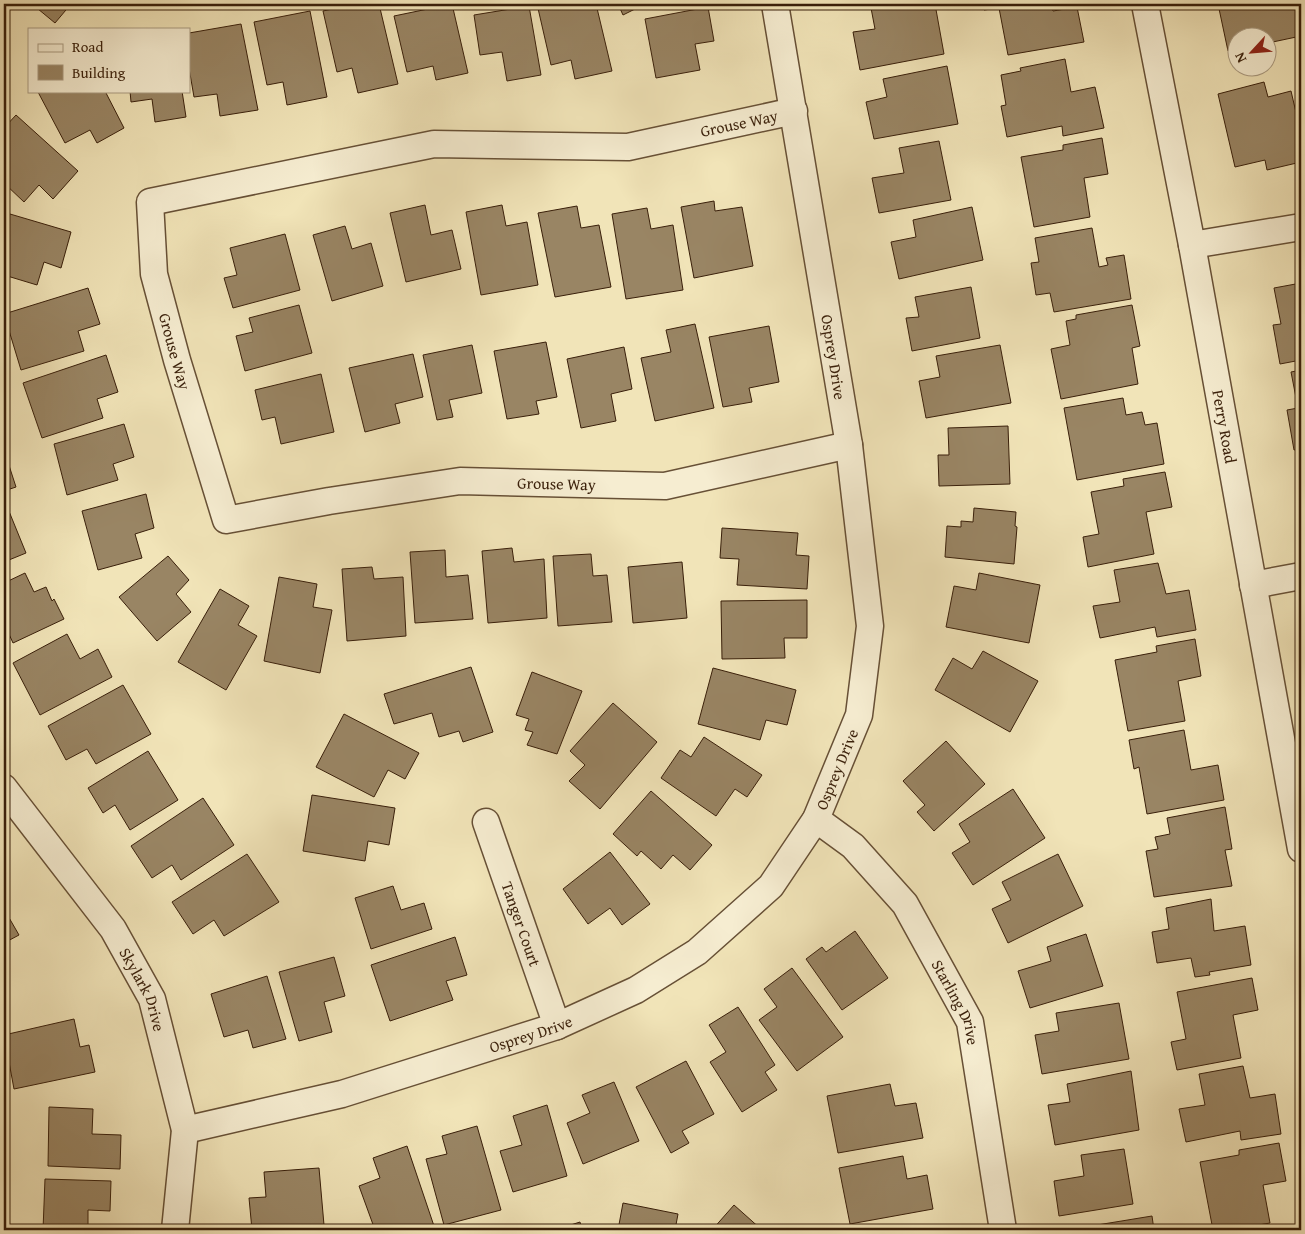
<svg xmlns="http://www.w3.org/2000/svg" width="1305" height="1234" font-family="'Gentium Book Plus',serif">
<style>
.building{fill:#998564;stroke:#391f0a}
.lines{fill:none;stroke-linecap:round;stroke-linejoin:round}
.street-casing{stroke:#675036;stroke-width:29}
.street{stroke:#f6edd1;stroke-width:26}
.labels{text-anchor:middle;dominant-baseline:central;stroke-width:4.5;stroke-linejoin:round;paint-order:stroke}
.street-label{font-size:16px;fill:#391f0a;stroke:#f6edd1}
</style>
<rect width="100%" height="100%" fill="#f1e4b8"/>
<filter id="stains"><feTurbulence type="fractalNoise" baseFrequency=".004" numOctaves="4"/><feColorMatrix values="0 0 0 0 .2 0 0 0 0 .09 0 0 0 0 .02 0 0 0 .5 -.17"/></filter>
<radialGradient id="worn" r=".72"><stop offset=".6" stop-color="#630" stop-opacity="0"/><stop offset="1" stop-color="#630" stop-opacity=".3"/></radialGradient>
<path class="building" d="M32 4H71L55 23Z
M355 4H379L398 84 358 93 352 68 337 72 323 11Z
M452 4 468 73 436 80 433 66 407 72 394 16Z
M537 4H596L612 71 575 79 571 60 551 65Z
M618 4H645L623 15Z
M891 4H935L944 54 860 70 853 32 875 29 871 8Z
M983 4H1051L1053 11 1077 7 1084 42 1008 55 999 8 984 10Z
M1218 4H1300L1301 36 1268 43V38H1238V49L1228 51Z
M529 6 541 75 507 81 502 52 480 55 474 15Z
M708 7 714 41 695 44 700 70 656 78 645 19Z
M310 11 327 97 287 105 283 82 267 85 254 22Z
M241 24 258 110 220 116 217 94 194 97 189 68V33Z
M1065 59 1071 92 1095 87 1104 128 1063 136 1062 126 1007 137 1001 106 1006 105 1001 75 1021 71 1020 68Z
M947 66 958 124 874 139 866 102 887 97 883 79Z
M1264 82 1268 97 1291 91 1301 134V162L1267 170 1265 160 1235 167 1218 94Z
M105 91 124 128 97 143 90 130 65 143 38 92Z
M130 91H182L186 117 155 122 152 99 131 102Z
M16 115 78 171 53 199 39 185 24 202 4 183V128Z
M1102 138 1108 174 1084 178 1090 217 1034 227 1021 157 1063 150V145Z
M939 141 951 200 879 213 872 178 904 173 899 148Z
M714 201 715 211 742 207 753 266 694 278 681 207Z
M425 205 431 235 452 230 461 269 406 282 390 213Z
M502 205 506 226 527 222 538 285 481 295 466 212Z
M577 206 581 228 599 225 611 287 555 297 538 213Z
M972 207 983 260 899 279 891 242 916 237 913 220Z
M647 208 651 229 673 225 683 290 626 299 612 214Z
M10 214 71 232 61 268 44 262 37 285 4 275V234Z
M345 226 352 249 371 243 383 286 332 301 313 235Z
M1092 228 1099 267 1108 265 1106 258 1124 255 1131 299 1054 312 1050 293 1036 295 1031 263 1039 262 1035 238Z
M285 234 300 290 233 308 224 278 237 275 230 248Z
M1301 283V360L1280 364 1273 325 1281 324 1274 288Z
M971 287 980 338 912 351 906 318 919 317 915 297Z
M88 288 100 324 78 331 84 351 21 370 4 314Z
M299 305 312 353 245 371 236 336 253 332 249 318Z
M1132 305 1140 346 1132 348 1138 384 1061 399 1051 349 1070 345 1066 321 1076 319V315Z
M695 324 714 408 655 421 641 358 671 352 666 330Z
M769 326 779 382 749 388 752 402 723 407 709 337Z
M546 342 557 397 536 401 539 414 507 419 494 351Z
M472 345 482 393 449 400 453 417 437 420 423 355Z
M1000 345 1011 403 926 418 919 381 940 377 936 356Z
M624 347 632 389 611 394 616 421 581 428 567 359Z
M413 354 423 397 395 404 400 423 365 432 349 368Z
M106 355 118 392 97 399 103 418 42 438 23 383Z
M1301 370V449L1294 450 1287 410 1298 408 1291 372Z
M321 374 334 432 281 444 275 417 262 420 255 390Z
M1123 398 1126 415 1142 412 1145 425 1157 423 1164 464 1077 480 1064 408Z
M124 424 134 457 113 464 118 480 67 495 54 444Z
M1008 426 1010 484 939 486 938 455H949L948 428Z
M4 450 16 487 4 491Z
M1301 456V487L1296 457Z
M1165 472 1172 507 1146 512 1154 554 1088 567 1083 537 1099 534 1091 492 1124 486 1123 479Z
M146 494 154 528 135 534 142 558 98 570 82 511Z
M4 499 26 553 4 562Z
M974 508 1016 512 1015 526 1017 527 1014 564 945 557 947 526 961 527V521L973 522Z
M722 528 798 533 796 555 809 556 807 589 737 585 739 559 720 558Z
M512 548 514 562 544 559 547 618 488 623 482 551Z
M445 550 446 577 468 575 473 619 415 623 410 552Z
M591 554 593 576 607 575 612 622 558 626 553 556Z
M168 556 189 580 176 594 191 612 157 641 119 597Z
M682 562 687 618 633 623 628 567Z
M1158 563 1166 594 1189 590 1196 630 1157 637 1155 627 1100 638 1093 606 1120 602 1114 570Z
M372 567 374 579 403 577 406 636 347 641 342 569Z
M25 573 34 592 46 587 52 601 54 599 64 619 13 643 4 623V583Z
M979 573 1040 585 1029 643 946 627 954 586 976 590Z
M279 577 317 584 313 607 332 610 320 673 264 661Z
M220 589 249 606 238 625 257 636 226 690 178 662Z
M807 600V638H784L785 658 722 659 721 601Z
M67 634 80 659 98 649 112 677 40 715 13 663Z
M1195 639 1201 676 1178 681 1185 721 1128 731 1115 660 1157 652 1156 646Z
M983 651 1038 681 1010 732 935 690 953 658 972 669Z
M471 667 493 732 463 742 459 731 439 737 432 713 394 724 384 694Z
M713 668 796 690 787 725 766 720 760 740 698 724Z
M532 672 582 691 557 754 527 745 533 732 525 730 529 719 516 715Z
M123 685 151 734 96 764 87 749 66 760 48 726Z
M613 703 657 742 600 809 569 781 585 765 570 751Z
M344 714 419 753 405 779 388 770 374 797 316 767Z
M1184 730 1191 770 1218 765 1224 800 1147 814 1139 767 1134 769 1129 740Z
M704 737 762 775 747 797 735 789 716 816 661 778 680 750 691 757Z
M946 741 985 784 934 831 917 812 925 805 903 781Z
M148 751 178 800 130 830 115 805 103 813 88 788Z
M1013 789 1045 838 973 885 952 853 970 842 959 824Z
M651 791 712 845 690 870 673 855 661 869 641 851 637 856 613 834Z
M312 795 395 808 389 845 368 841 365 861 303 851Z
M203 798 234 845 181 880 172 865 152 878 131 846Z
M1225 807 1232 849 1225 850 1232 886 1154 897 1146 851 1158 849 1155 837 1170 834 1167 818Z
M610 852 650 904 622 925 610 908 588 924 563 889Z
M247 854 279 902 224 936 214 920 193 934 172 902Z
M1058 854 1083 906 1008 943 992 909 1011 900 1002 882Z
M393 886 401 910 424 903 432 929 371 949 355 898Z
M1211 899 1214 931 1245 926 1251 965 1209 972 1210 975 1195 977 1191 958 1157 963 1152 932 1169 929 1166 908Z
M4 909 19 935 4 943Z
M855 931 888 978 842 1010 806 959 822 947 826 952Z
M1086 934 1103 986 1030 1008 1018 971 1051 961 1047 947Z
M455 937 467 975 446 981 453 1000 390 1021 371 965Z
M334 957 345 996 324 1002 332 1032 299 1041 279 972Z
M792 968 843 1037 797 1071 759 1020 777 1007 764 989Z
M267 976 286 1039 253 1048 248 1030 224 1037 211 994Z
M1252 978 1258 1010 1233 1015 1241 1058 1177 1070 1171 1042 1186 1039 1177 992Z
M1119 1003 1129 1059 1042 1074 1035 1035 1059 1031 1056 1013Z
M738 1007 775 1065 765 1072 777 1090 742 1112 710 1062 726 1052 709 1025Z
M74 1019 80 1047 89 1045 95 1072 14 1089 4 1035Z
M686 1061 714 1114 682 1131 689 1143 671 1153 636 1087Z
M1243 1066 1250 1098 1275 1094 1281 1134 1241 1140 1240 1131 1186 1142 1179 1109 1205 1105 1199 1074Z
M1131 1071 1139 1130 1055 1145 1048 1105 1070 1102 1067 1084Z
M614 1082 639 1141 583 1164 567 1123 590 1113 582 1095Z
M890 1084 895 1106 916 1103 923 1138 838 1153 827 1096Z
M547 1105 567 1176 513 1192 500 1151 522 1145 513 1116Z
M49 1107 93 1109 92 1134 121 1135 120 1169 48 1166Z
M477 1126 501 1210 444 1225 426 1159 447 1154 442 1136Z
M1279 1143 1286 1181 1263 1185 1270 1223 1230 1230H1213L1200 1162 1239 1155V1150Z
M407 1146 434 1226 421 1230H375L359 1186 380 1178 373 1158Z
M1124 1149 1133 1204 1059 1216 1054 1181 1084 1176 1081 1155Z
M903 1156 907 1179 927 1175 933 1209 850 1224 839 1168Z
M319 1168 324 1225 252 1230 249 1198 266 1197 264 1172Z
M45 1179 111 1181 110 1211 88 1210V1230H43Z
M623 1203 678 1214 675 1230H618Z
M734 1205 762 1230H712Z
M1152 1216 1154 1230H1092L1091 1226Z
M580 1222 582 1230H555Z"/>
<g class="lines">
<defs>
<g id="street">
<path id="s1" d="M1145 4 1192 245 1301 849"/>
<path id="s2" d="M794 111 628 147 434 144 150 202 154 274 177 360 226 520 329 501 460 481 665 486 849 445"/>
<path d="M1192 245 1301 227"/>
<path d="M1253 585 1301 576"/>
<path id="s3" d="M4 788 113 929 152 999 185 1130 175 1230"/>
<path id="s4" d="M816 819 853 846 905 904 970 1022 1003 1230"/>
<path id="s5" d="M486 822 557 1026"/>
<path id="s6" d="M185 1130 342 1094 557 1026 636 990 697 952 771 886 816 819 859 715 870 626 849 445 775 4"/>
</g>
</defs>
<use href="#street" class="street-casing"/>
<use href="#street" class="street"/>
</g>
<g class="labels">
<g class="street-label">
<text transform="translate(739 123) rotate(-12)">Grouse Way</text>
<text stroke="none"><textPath href="#s2" startOffset="806">Grouse Way</textPath></text>
<text transform="translate(834 357) rotate(81)">Osprey Drive</text>
<text stroke="none"><textPath href="#s1" startOffset="430">Perry Road</textPath></text>
<text stroke="none"><textPath href="#s2" startOffset="1316">Grouse Way</textPath></text>
<text stroke="none"><textPath href="#s6" startOffset="779">Osprey Drive</textPath></text>
<text stroke="none"><textPath href="#s5" startOffset="108">Tanger Court</textPath></text>
<text stroke="none"><textPath href="#s3" startOffset="246">Skylark Drive</textPath></text>
<text stroke="none"><textPath href="#s4" startOffset="235">Starling Drive</textPath></text>
<text stroke="none"><textPath href="#s6" startOffset="359">Osprey Drive</textPath></text>
</g>
</g>
<rect width="1305" height="1234" fill="none" stroke="#f1e4b8" stroke-width="20"/>
<rect x="5" y="5" width="1295" height="1224" fill="none" stroke="#391f0a" stroke-width="2.5"/>
<rect x="10" y="10" width="1285" height="1214" fill="none" stroke="#391f0a"/>
<rect x="28" y="28" width="162" height="65" fill="#f6edd1" stroke="#aa9b81"/>
<rect x="38" y="44" width="25" height="8" fill="#f6edd1" stroke="#aa9b81"/>
<text x="72" y="52" font-size="15" fill="#391f0a">Road</text>
<rect x="38" y="65" width="25" height="15" fill="#998564" stroke="#aa9b81"/>
<text x="72" y="78" font-size="15" fill="#391f0a">Building</text>
<g transform="translate(1252 52) rotate(244)"><circle r="24" fill="#f6edd1" stroke="#aa9b81"/>
<path d="M0-4L9 19L0 12L-9 19Z" fill="#8f2418"/>
<text y="-8" font-size="14" font-weight="bold" text-anchor="middle" fill="#391f0a">N</text>
</g>
<rect width="100%" height="100%" filter="url(#stains)"/>
<rect width="100%" height="100%" fill="url(#worn)"/>
</svg>
